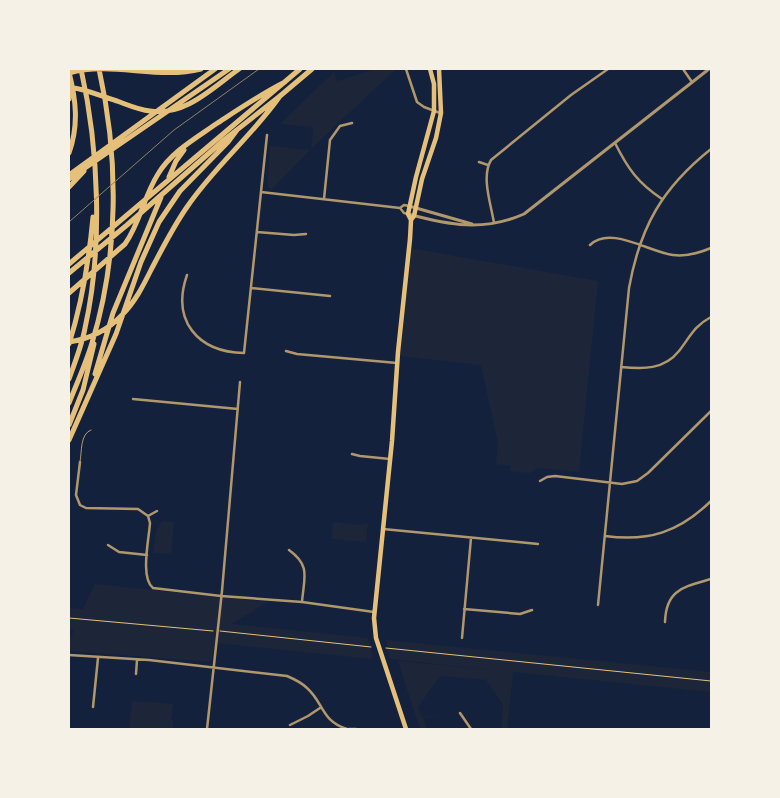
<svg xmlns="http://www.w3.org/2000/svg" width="780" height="798" font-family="'Varela Round',sans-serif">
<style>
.green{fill:#1d2539}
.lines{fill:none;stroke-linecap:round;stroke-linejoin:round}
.path{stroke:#e5c07b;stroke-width:1}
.service{stroke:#b1986c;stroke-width:1}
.minor{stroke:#b1986c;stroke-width:2.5}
.tertiary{stroke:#b1986c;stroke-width:3}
.primary{stroke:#e5c07b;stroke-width:4.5}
.motorway{stroke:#e5c07b;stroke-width:5}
.rail{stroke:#918062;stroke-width:1}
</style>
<rect width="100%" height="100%" fill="#14213d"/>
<path class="green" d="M375 69H396L311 149 313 127 280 124 334 72 337 81Z
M270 146 310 150 271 190 267 185Z
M409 248 598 281 579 472 538 468 530 473 510 471 511 466 496 464 498 444 481 365 398 356Z
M162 521 174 522 171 554 153 553 156 532Z
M333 522 359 525 368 523 366 542 331 539Z
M95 584 268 602 231 624 368 638 373 659 215 643 211 662 69 651V641L74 630 69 629V608L83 609Z
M386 640 711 672V692L513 672 507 729H501L503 704 486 680 440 676 418 707 422 717 450 714 423 718 427 729H420L398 661 492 670 390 659Z
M132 701 173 704 171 720 173 721V729H129Z"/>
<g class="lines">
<path class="path" d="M69 618 213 631
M220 631 371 647
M386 648 711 681"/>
<path class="service" d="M80 462C82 451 80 434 91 430"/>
<path class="minor" d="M406 69 417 102 424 107 440 113
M683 69 692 82
M615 143C628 169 638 183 662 199
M479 162 488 165
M261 192 400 208 404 205 409 206
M324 199 330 140 340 126 352 123
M400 208 404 213 408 214
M494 223C491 204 481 177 491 160L571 95 608 69
M257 232 294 235 306 234
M590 245C610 225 649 252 673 255 686 257 699 253 711 248
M187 275C171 321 198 352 244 353L267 135
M251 288 330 296
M286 351 297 354 397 363
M621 367C643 369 664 370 679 351 690 337 694 326 711 317
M133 399 238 409
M352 454 360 456 390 459
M80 462 76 495 80 505 86 508 138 509 148 516 150 523C149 539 140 578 153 588L221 596 302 602 374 612
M540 481 547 477 555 476 622 484 637 481 648 473 711 411
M148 516 157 511
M383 529 538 544
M605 536C649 542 679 532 711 501
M108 545 119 552 147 555
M289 550C311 566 304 577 302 602
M598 605 629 288C640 227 662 188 711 149
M464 609 520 614 532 610
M665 622C666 589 684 587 711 579
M462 638 471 538
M69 655 149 660 287 676C294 679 301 682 307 688 324 703 321 721 347 729
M136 674 137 660
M93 707 98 658
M460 713 471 729
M290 725 308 716 320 708
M207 729 222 591 240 382
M349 729H356"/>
<path class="tertiary" d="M409 206 472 224
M408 214C449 225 483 232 524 214L709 69"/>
<path class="primary" d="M411 220 414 216 422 179 436 138 441 113 439 69
M406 729 376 638 374 618 392 441 398 352 410 239 411 220 408 214 416 177 434 111V84L430 69"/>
<path class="motorway" d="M69 72C76 100 79 125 69 153
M69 73C112 61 157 80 201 69
M69 87C85 89 101 96 117 101 128 105 139 110 150 111 186 116 212 88 239 69
M69 99V87
M69 175 215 69
M169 177 176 161 184 150
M69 179 229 69
M69 187 84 171
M69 264 300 69
M69 273 127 225 224 140 280 96 312 69
M69 293 125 244C140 223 144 196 158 174 171 152 196 138 216 124 239 109 261 94 285 82
M69 342C89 339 108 330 122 315 135 302 143 286 151 270 162 249 173 227 187 207 214 167 252 136 280 96
M69 344C82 303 89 260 93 217
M95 374 113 313 161 197
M69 379C75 362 82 345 85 328 103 248 99 149 81 69
M69 403C77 383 86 363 92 343 119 255 119 158 99 69
M69 425 83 390 94 344
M69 440 116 334 141 262 159 222 180 191 228 142 237 130"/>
<path class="rail" d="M69 222 174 130 259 69"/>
</g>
<rect width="780" height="798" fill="none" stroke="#f6f1e7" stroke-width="140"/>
</svg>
